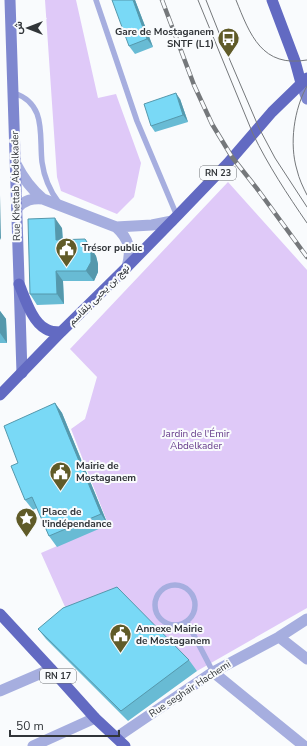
<svg xmlns="http://www.w3.org/2000/svg" width="307" height="746" font-family="'Nunito Sans',Vazirmatn,sans-serif">
<style>
.green{fill:#dfc9f8}
.lines{fill:none;stroke-linecap:round;stroke-linejoin:round}
.service{stroke:#a6aedf;stroke-width:5.5}
.minor{stroke:#a6aedf;stroke-width:11}
.secondary{stroke:#7e87cf;stroke-width:11}
.primary{stroke:#626ac2;stroke-width:11}
.tram{stroke:#75787b;stroke-width:1}
.rail-casing{stroke:#75787b;stroke-width:4.5}
.rail{stroke:#f9fbfd;stroke-width:3;stroke-dasharray:9;stroke-linecap:butt}
.wall{fill:#68bbd4}
.shaded-wall{fill:#5598ac}
.building{fill:#79d9f6;stroke:#5598ac}
.labels{text-anchor:middle;dominant-baseline:central;stroke-width:4;stroke-linejoin:round;paint-order:stroke}
.shield{fill:#f9fbfd;stroke:#6d7074;stroke-width:1}
.shield-label{font-size:9px;font-weight:bold;fill:#313539}
.poi-label{font-size:10px;font-weight:bold;fill:#313539;stroke:#f9fbfd;text-anchor:start}
.street-label{font-size:10px;fill:#313539;stroke:#f9fbfd}
.park-label{font-size:10px;fill:#653b8a;stroke:#f9fbfd}
</style>
<rect width="100%" height="100%" fill="#f9fbfd"/>
<path class="green" d="M45 0H76L98 98 116 94 141 163 134 197 117 214 61 191 57 177Z
M228 182 307 270V608L197 671 124 598 70 618 41 553 108 524 71 429 85 419 97 377 70 349Z"/>
<g class="lines">
<path class="service" d="M96 0 137 121 177 216
M14 93C47 104 39 135 42 162 44 177 50 191 59 203
M155 605a20 20 0 1 1 40 0a20 20 0 1 1-40 0Z
M187 622 213 672"/>
<path class="minor" d="M16 164C23 178 31 189 43 199
M17 208C25 200 32 198 43 199L116 227 152 225 172 221
M116 227C129 239 132 250 127 267
M279 637 307 659
M213 672 304 746
M0 691 51 669
M117 737 213 672 279 637 307 619
M33 746 95 718"/>
<path class="secondary" d="M10 0 22 373
M301 83 307 99"/>
<path class="primary" d="M272 0 295 61 301 83
M19 284C25 298 32 322 46 329 50 332 56 332 61 332
M0 395 61 332 127 267 177 216 228 163 272 112 307 78
M0 614 51 669 95 718 125 746"/>
<path class="tram" d="M198 0 253 134C268 165 287 194 307 223
M206 0 229 58 259 128 275 158 307 207
M236 0C250 35 262 68 307 60
M307 86C294 109 289 144 297 170 299 179 303 187 307 195"/>
<defs>
<path id="rail" d="M162 0 194 85 212 124 232 157 258 190 307 257"/>
</defs>
<use href="#rail" class="rail-casing"/>
<use href="#rail" class="rail"/>
</g>
<path class="wall" d="M135 0 153 47 135 54 129 46Z
M180 99 188 122 155 132 151 126Z
M62 228 63 240 92 250 96 256 98 264V272L94 281H63L64 304 37 305 30 294Z
M0 311 6 319 7 343H0Z
M55 403 62 413 108 525 57 547 49 536 37 508 33 510 25 500 18 463Z
M38 629 189 660 197 671 128 721 46 639Z"/>
<path class="shaded-wall" d="M133 0H135L153 47 147 39Z
M176 93 180 99 188 122 183 115Z
M0 195 1 240 0 238Z
M55 218 62 228 63 250 56 240Z
M85 239 96 256 98 264V272L94 281 86 271Z
M56 271 63 281 64 304 57 294Z
M0 311 6 319 7 343 0 333Z
M55 403 62 413 108 525 101 514Z"/>
<path class="building" d="M112 0H133L147 39 129 46Z
M176 93 183 115 151 126 144 104Z
M55 218 56 240 85 239 89 245 91 254V262L86 271H56L57 294H30L28 219Z
M55 403 101 514 49 536 32 497 25 500 11 466 18 463 4 426Z
M117 587 189 660 121 711 38 629 63 608Z"/>
<defs>
<symbol id="bus-pin" viewBox="-11 -11 22 30"><path d="M0 17L-7.5 6A9.5 9.5 0 1 1 7.5 6Z" fill="#605b28" stroke="#f9fbfd"/><path d="M-5-6H5V4H4V6H2V4H-2V6H-4V4H-5ZM-3.5-4V0h7V-4ZM-3.5 1.2v1.5H-2V1.2ZM2 1.2v1.5H3.5V1.2Z" fill="#fff"/></symbol>
<symbol id="civic-pin" viewBox="-11 -11 22 30"><path d="M0 17L-7.5 6A9.5 9.5 0 1 1 7.5 6Z" fill="#605b28" stroke="#f9fbfd"/><path d="M-.6-6.5H3V-4.5H.6V-3L4-1V1h2V6H-6V1h2V-1L-.6-3ZM-1.2 2.5V6h2.4V2.5Z" fill="#fff"/></symbol>
<symbol id="sight-pin" viewBox="-11 -11 22 30"><path d="M0 17L-7.5 6A9.5 9.5 0 1 1 7.5 6Z" fill="#605b28" stroke="#f9fbfd"/><path d="M0-6L1.8-2.2L6-1.7L2.9 1.2L3.7 5.4L0 3.3L-3.7 5.4L-2.9 1.2L-6-1.7L-1.8-2.2Z" fill="#fff"/></symbol>
</defs>
<g fill-rule="evenodd">
<use href="#bus-pin" x="216" y="26" width="25" height="34"/>
<use href="#civic-pin" x="54" y="236" width="25" height="34"/>
<use href="#civic-pin" x="48" y="460" width="25" height="34"/>
<use href="#sight-pin" x="14" y="506" width="25" height="34"/>
<use href="#civic-pin" x="108" y="622" width="25" height="34"/>
</g>
<g class="labels">
<g class="shield">
<rect x="200" y="166" width="36" height="14" rx="3"/>
<rect x="40" y="669" width="36" height="14" rx="3"/>
</g>
<g class="shield-label">
<text x="218" y="173">RN 23</text>
<text x="58" y="676">RN 17</text>
</g>
<g class="poi-label">
<text x="214" y="32" text-anchor="end">Gare de Mostaganem<tspan x="214" dy="12">SNTF (L1)</tspan></text>
<text x="82" y="248">Trésor public</text>
<text x="76" y="466">Mairie de<tspan x="76" dy="12">Mostaganem</tspan></text>
<text x="42" y="512">Place de<tspan x="42" dy="12">l'indépendance</tspan></text>
<text x="136" y="629">Annexe Mairie<tspan x="136" dy="12">de Mostaganem</tspan></text>
</g>
<g class="street-label">
<text transform="translate(16 186) rotate(-91)">Rue Khettab Abdelkader</text>
<text transform="translate(99 295) rotate(-45)">نهج بن يحيى بلقاسم</text>
<text transform="translate(190 689) rotate(-33)">Rue seghair Hachemi</text>
</g>
<g class="park-label">
<text x="196" y="434">Jardin de l'Émir<tspan x="196" dy="12">Abdelkader</tspan></text>
</g>
</g>
<g transform="translate(28 28) rotate(270)" stroke="#f9fbfd" stroke-width="3" paint-order="stroke">
<path d="M0-3L7 15L0 10L-7 15Z" fill="#313539"/>
<text y="-6" font-size="11" font-weight="bold" text-anchor="middle" fill="#313539">ش</text>
</g>
<path d="M10 730v6h109v-6" fill="none" stroke="#313539" stroke-width="2"/>
<text x="16" y="730" font-size="12" fill="#313539" stroke="#f9fbfd" stroke-width="3" paint-order="stroke">50 m</text>
</svg>
